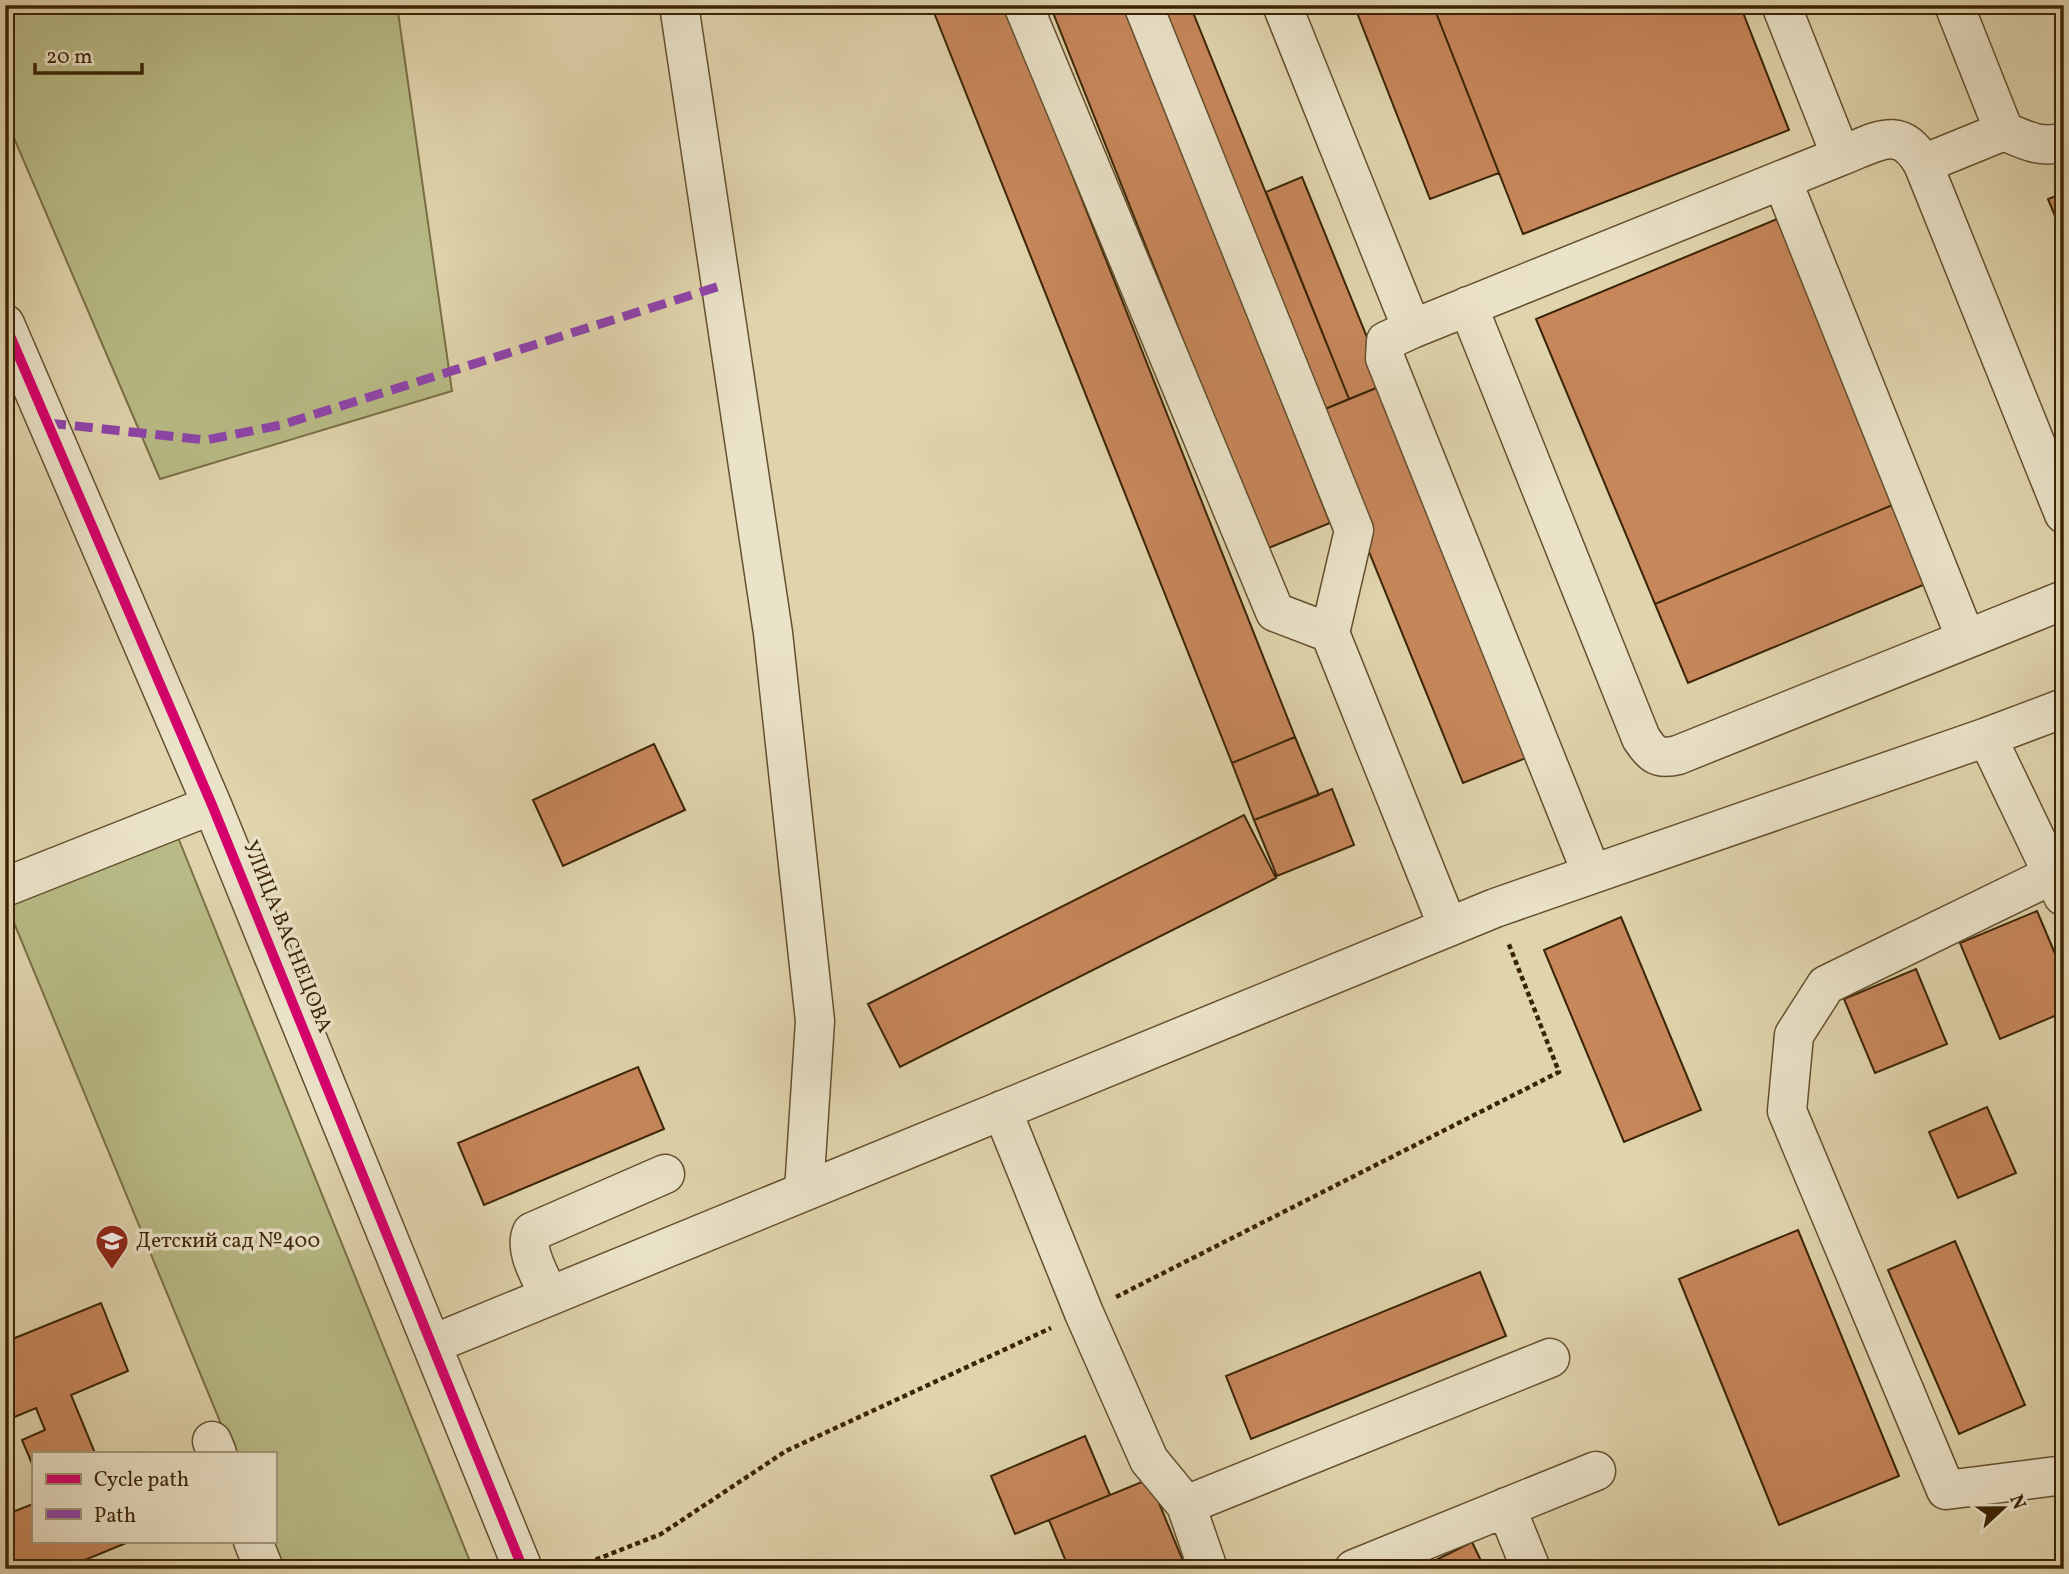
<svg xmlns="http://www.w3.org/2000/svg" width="2069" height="1574" font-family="Vollkorn,serif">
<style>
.green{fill:#b8bb86;stroke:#7a7046;stroke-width:2}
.building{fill:#c7875b;stroke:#3b2405;stroke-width:2}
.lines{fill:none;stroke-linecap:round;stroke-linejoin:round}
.minor-casing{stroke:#64502f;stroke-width:41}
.path{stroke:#3b2405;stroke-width:4.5;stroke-dasharray:5 3.5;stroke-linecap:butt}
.minor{stroke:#ebe3c9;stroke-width:38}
.quiet{stroke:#8e44ad;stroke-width:9;stroke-dasharray:18 9;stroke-linecap:butt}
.cycleway-casing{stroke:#ebe3c9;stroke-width:15}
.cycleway{stroke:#d6006c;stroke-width:10}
.labels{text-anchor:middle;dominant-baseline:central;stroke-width:7;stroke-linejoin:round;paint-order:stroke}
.street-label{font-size:21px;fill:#3b2405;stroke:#ebe3c9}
.poi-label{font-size:21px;fill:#3b2405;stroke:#ebe3c9;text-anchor:start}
</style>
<rect width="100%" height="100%" fill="#e0d4ac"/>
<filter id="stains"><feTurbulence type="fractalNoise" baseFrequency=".00286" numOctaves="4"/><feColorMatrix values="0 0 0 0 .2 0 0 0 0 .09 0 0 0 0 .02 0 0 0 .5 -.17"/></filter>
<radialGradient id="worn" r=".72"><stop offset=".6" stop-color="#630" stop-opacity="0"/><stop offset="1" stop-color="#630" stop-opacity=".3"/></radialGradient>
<path class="green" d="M5 5H397L452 391 160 479 5 117Z
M175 830 473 1569H280L269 1541H275V1453H233L5 901Z"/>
<path class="building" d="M931 5H1005L1295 737 1232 763Z
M1050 5H1125L1330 523 1266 549Z
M1147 5H1190L1349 399 1313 414Z
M1354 5H1433L1499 173 1430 199Z
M1433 5H1740L1789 130 1523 234Z
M1302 177 1386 384 1349 399 1266 192Z
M2064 193V238L2048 199Z
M1777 219 1895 504 1655 604 1536 319Z
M1386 384 1536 754 1463 783 1313 414Z
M1895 504 1928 583 1688 683 1655 604Z
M1295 737 1319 795 1254 820 1232 763Z
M654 744 685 810 563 866 533 800Z
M1332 789 1354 845 1277 876 1254 820Z
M1244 815 1276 878 900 1067 868 1004Z
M2037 911 2064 975V1012L2000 1039 1960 943Z
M1621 917 1701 1110 1624 1142 1544 950Z
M1916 969 1947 1044 1875 1073 1844 999Z
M638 1067 664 1129 484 1205 458 1143Z
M1987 1107 2016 1173 1958 1198 1929 1132Z
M1798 1230 1899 1476 1779 1525 1679 1279Z
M1955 1241 2025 1405 1959 1434 1888 1270Z
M1480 1272 1506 1336 1251 1439 1226 1376Z
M101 1303 128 1371 71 1395 95 1453H33V1466L22 1440 45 1430 36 1408 5 1421V1342Z
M1085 1436 1110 1495 1015 1534 991 1476Z
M1149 1479 1183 1561 1164 1569H1069L1049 1520Z
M33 1504V1541H131L63 1569H5V1515Z
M1472 1542 1485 1569H1418Z"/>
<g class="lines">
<defs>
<path id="minor" d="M679 5 773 633 815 1021 804 1191
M1023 5 1275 612 1330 633
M1143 5 1354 530 1330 633 1448 927
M1282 5 1412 329 1841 156
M1781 5 1841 156C1877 142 1900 123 1923 164L2064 514
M2004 131C2025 140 2041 149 2064 142
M1923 164 2004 131 1954 5
M1782 180 1966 639
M1468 306 1641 738C1652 755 1658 760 1678 755L2064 600
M5 324 212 805 523 1569
M1412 329 1386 341 1385 358 1592 874
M1987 737 2063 896
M2054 874 1826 985 1794 1035 1787 1111 1946 1490 2064 1475
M5 887 212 805
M1002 1110 1084 1313 1149 1460 1186 1505 1208 1569
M549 1296C542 1278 523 1251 532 1232L665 1174
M433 1344 1495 908 1987 737 2064 708
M212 1441 217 1453
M1186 1505 1550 1358
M1506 1507 1531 1569
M253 1541 264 1569
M1354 1569 1596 1471"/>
</defs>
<use href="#minor" class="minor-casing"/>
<path class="path" d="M1116 1297 1559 1072 1508 942
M572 1569 661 1534 786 1451 1051 1328"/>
<use href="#minor" class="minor"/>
<path class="quiet" d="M48 423 206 440 281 425 720 286"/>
<defs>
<path id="cycleway" d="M5 324 212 805 523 1569"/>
</defs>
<use href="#cycleway" class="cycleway-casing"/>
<use href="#cycleway" class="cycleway"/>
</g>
<defs>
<symbol id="school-pin" viewBox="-11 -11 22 30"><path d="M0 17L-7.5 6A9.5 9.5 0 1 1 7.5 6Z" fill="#8f2418" stroke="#ebe3c9"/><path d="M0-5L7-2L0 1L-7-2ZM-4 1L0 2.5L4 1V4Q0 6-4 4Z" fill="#fff"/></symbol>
</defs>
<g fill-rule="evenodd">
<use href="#school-pin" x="93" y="1222" width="38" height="52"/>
</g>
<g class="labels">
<g class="street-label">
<text transform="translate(287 937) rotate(68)">УЛИЦА ВАСНЕЦОВА</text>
</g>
<g class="poi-label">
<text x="136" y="1241">Детский сад №400</text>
</g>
</g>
<rect width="2069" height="1574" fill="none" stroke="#e0d4ac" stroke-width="28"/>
<rect x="7" y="7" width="2055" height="1560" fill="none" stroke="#3b2405" stroke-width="3.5"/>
<rect x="14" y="14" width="2041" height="1546" fill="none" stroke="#3b2405" stroke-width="2"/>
<rect x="32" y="1452" width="245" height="91" fill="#ebe3c9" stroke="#a5977b" stroke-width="2"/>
<rect x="46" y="1474" width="35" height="10" fill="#d6006c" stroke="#a5977b" stroke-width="2"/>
<text x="94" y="1486" font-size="21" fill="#3b2405">Cycle path</text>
<rect x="46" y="1509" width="35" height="10" fill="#8e44ad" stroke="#a5977b" stroke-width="2"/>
<text x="94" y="1522" font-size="21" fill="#3b2405">Path</text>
<g transform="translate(2003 1508) rotate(68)" stroke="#ebe3c9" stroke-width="5" paint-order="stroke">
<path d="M0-5L12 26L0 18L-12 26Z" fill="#3b2405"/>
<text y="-10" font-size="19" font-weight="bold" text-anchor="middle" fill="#3b2405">N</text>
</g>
<path d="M35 63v10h107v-10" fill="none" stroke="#3b2405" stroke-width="3.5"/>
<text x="46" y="63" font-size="21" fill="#3b2405" stroke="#ebe3c9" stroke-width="5" paint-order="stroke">20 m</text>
<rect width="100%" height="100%" filter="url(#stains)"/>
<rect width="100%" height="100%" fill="url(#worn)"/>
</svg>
